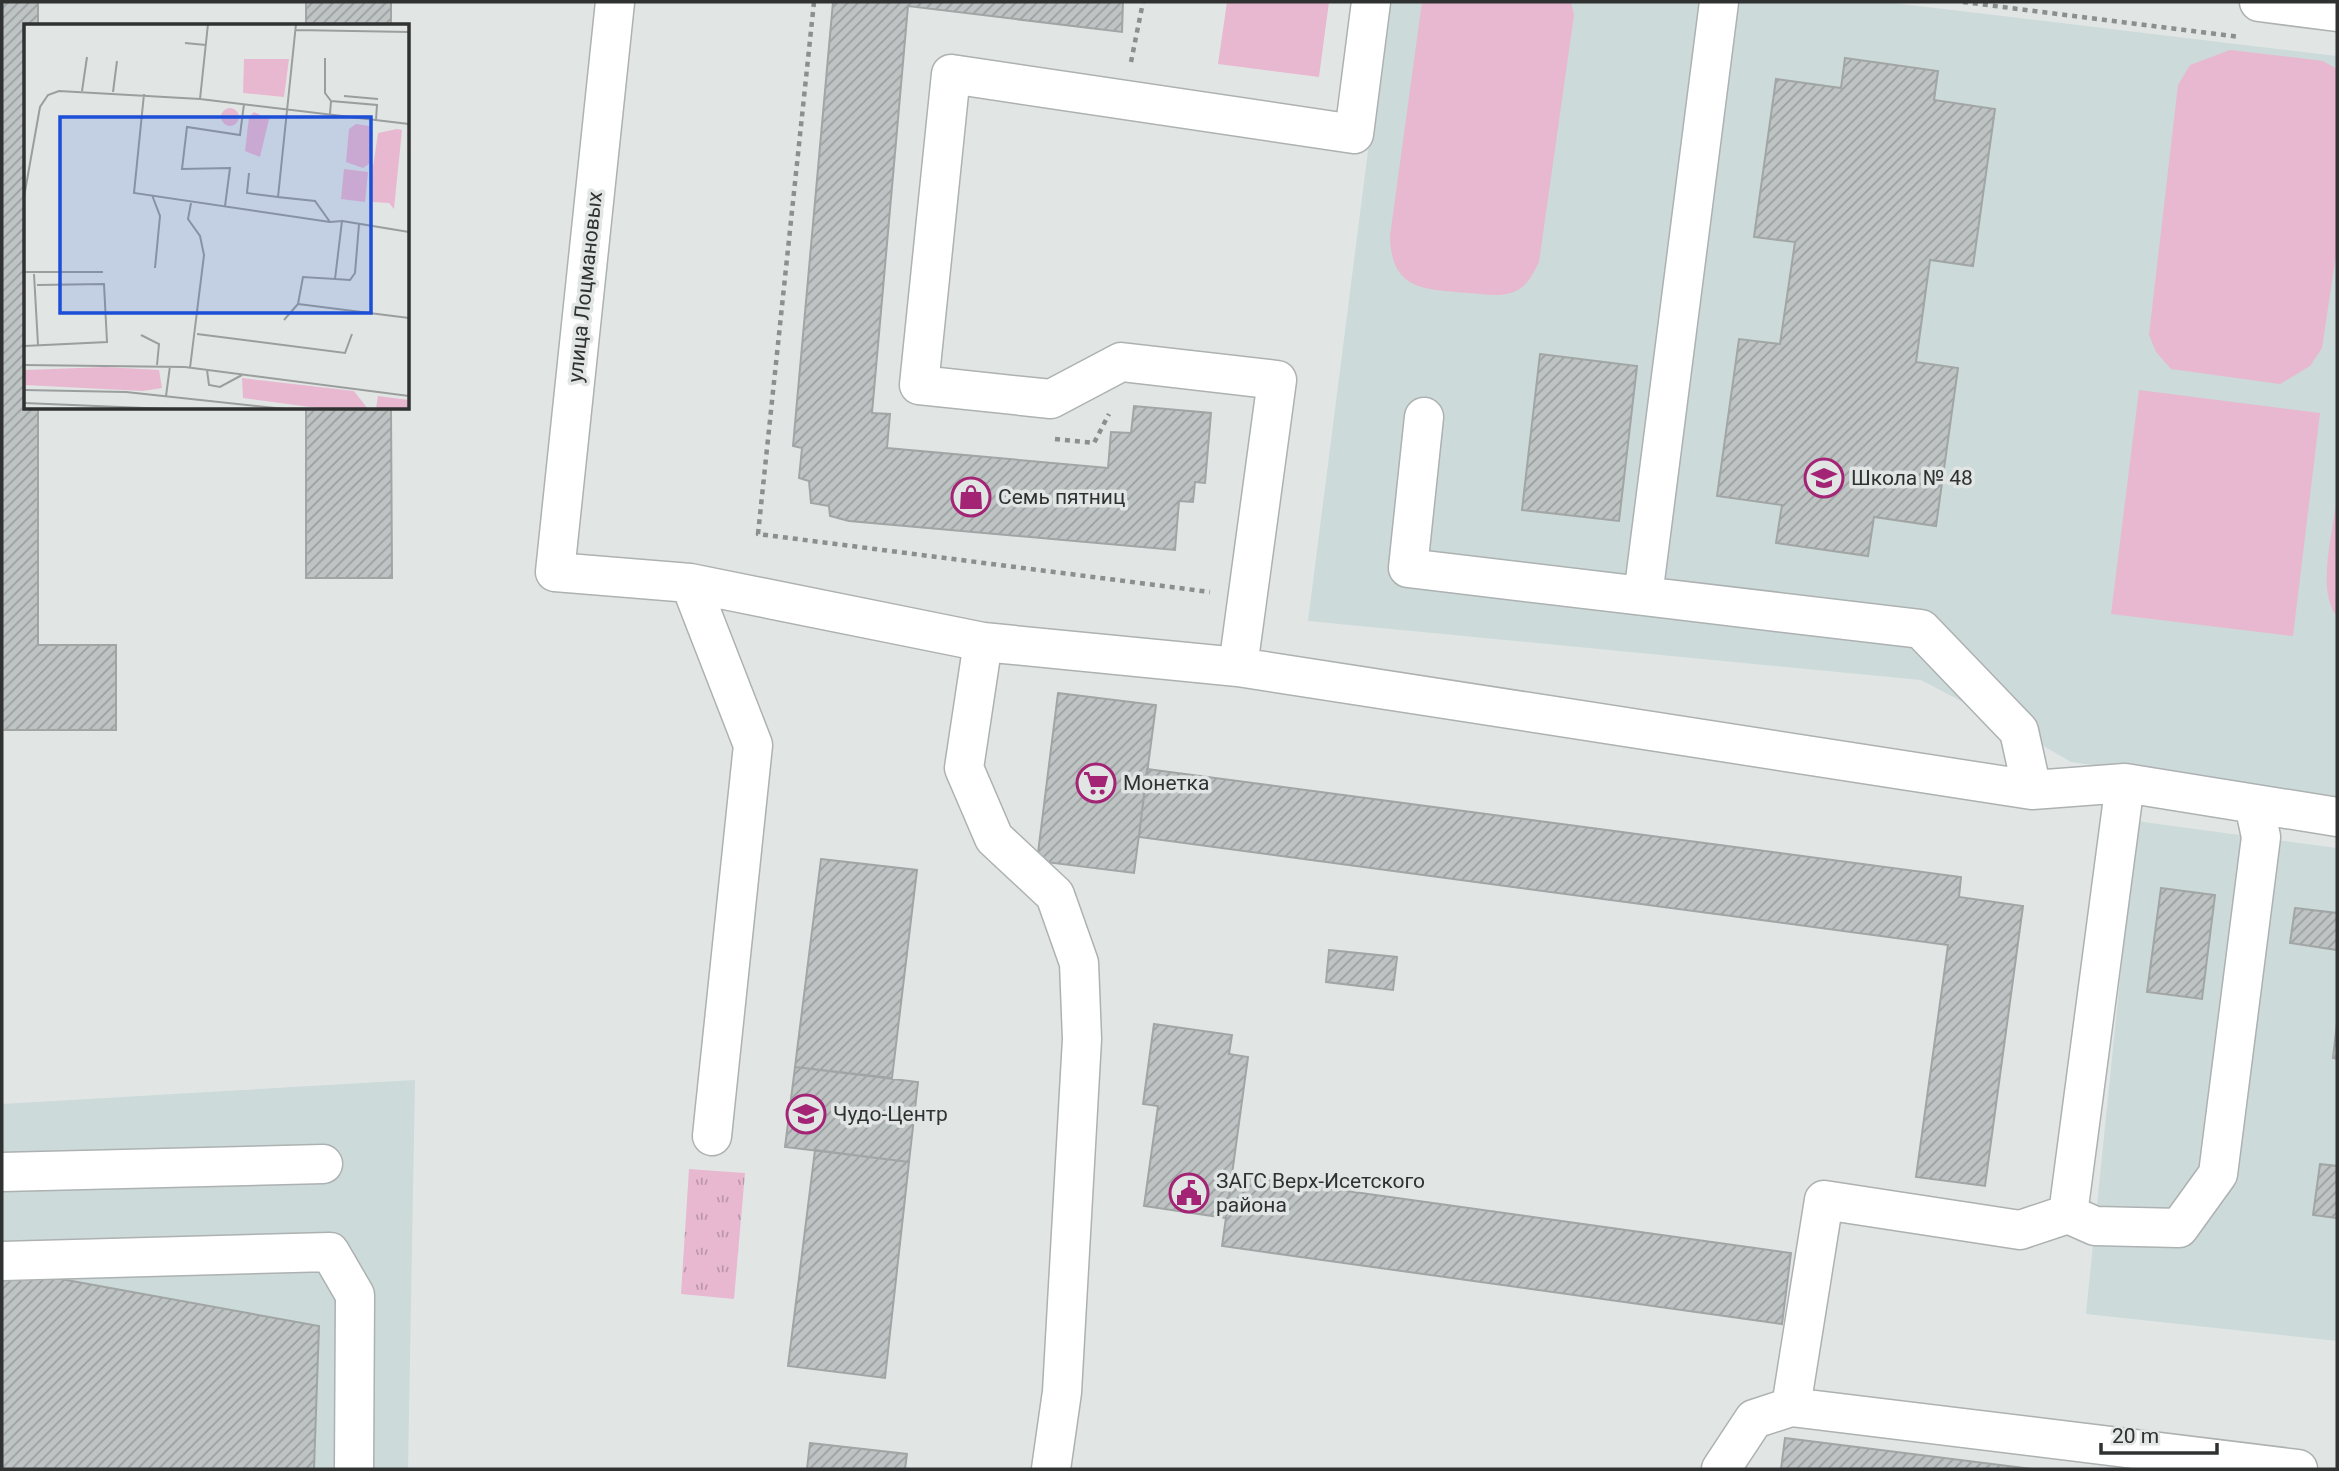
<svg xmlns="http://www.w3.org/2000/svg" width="2339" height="1471" font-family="Roboto,sans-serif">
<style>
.built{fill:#ccdad9}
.grass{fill:url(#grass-tufts)}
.garden{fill:#e8b8d0}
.building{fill:url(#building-hatch);stroke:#a1a6a5;stroke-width:2}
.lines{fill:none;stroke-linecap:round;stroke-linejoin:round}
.minor-casing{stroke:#adb1b1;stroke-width:41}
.path{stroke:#8b8f8e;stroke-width:4.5;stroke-dasharray:5 5;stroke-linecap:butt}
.minor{stroke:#fff;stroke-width:38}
.labels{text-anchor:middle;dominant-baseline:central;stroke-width:7;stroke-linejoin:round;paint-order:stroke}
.street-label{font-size:21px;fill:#303232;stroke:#e1e6e5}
.poi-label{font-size:21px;fill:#303232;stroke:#e1e6e5;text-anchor:start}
.inset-road{fill:none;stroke:#9a9e9d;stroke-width:2}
.view{fill:#1d4ed8;fill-opacity:0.15;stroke:#1d4ed8;stroke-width:3.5}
.inset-edge{fill:none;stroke:#303232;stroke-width:3.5}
</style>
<defs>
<pattern id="grass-tufts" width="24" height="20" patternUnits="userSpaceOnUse" patternTransform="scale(1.75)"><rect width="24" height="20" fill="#e8b8d0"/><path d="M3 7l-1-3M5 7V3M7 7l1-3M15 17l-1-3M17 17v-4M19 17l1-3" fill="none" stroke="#bc96a9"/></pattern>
<pattern id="building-hatch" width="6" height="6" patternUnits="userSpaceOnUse" patternTransform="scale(1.75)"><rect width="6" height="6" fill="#bec3c3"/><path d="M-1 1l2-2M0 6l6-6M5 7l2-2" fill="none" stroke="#9b9f9f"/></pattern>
</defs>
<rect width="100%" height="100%" fill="#e1e6e5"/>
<path class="built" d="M1387 2H1885L2337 56V801L2071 762 2018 731 1921 680 1308 621Z
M2136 821 2337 848V1341L2086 1314Z
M415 1080 408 1469H2V1104Z"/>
<path class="grass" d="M689 1169 745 1173 734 1299 681 1294Z"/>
<path class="garden" d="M1227 2H1329L1319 77 1218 64Z
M1422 2H1571L1574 15 1539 262C1534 272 1530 281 1521 288 1505 299 1486 294 1468 293 1424 289 1391 291 1390 236Z
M2230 50 2323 61 2337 69V248L2322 348 2310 366 2280 384 2171 369 2156 352 2149 335 2178 85 2190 65Z
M2139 390 2320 413 2293 636 2111 614Z
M2337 499V616C2316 593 2333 529 2337 499Z"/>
<path class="building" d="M2 2H38V26H26V408H38V645H116V730H2Z
M306 2H391V26H306Z
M833 2H1123L1122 32 908 6 872 413 890 414 887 448 1108 468 1111 432 1131 433 1134 406 1211 413 1205 483 1195 482 1193 502 1179 501 1175 550 849 521 830 516 829 506 811 503 809 481 799 478 802 448 793 446Z
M1845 58 1938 71 1934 100 1995 109 1973 266 1930 260 1916 362 1958 368 1936 526 1874 517 1868 556 1776 543 1782 505 1717 496 1739 339 1780 344 1795 242 1754 237 1776 79 1841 88Z
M1540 354 1637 366 1619 521 1522 510Z
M306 408H391L392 578H306Z
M1058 693 1156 705 1134 873 1037 861Z
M1147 769 1961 877 1959 897 2023 906 1985 1186 1916 1177 1948 945 1139 837Z
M821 859 917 870 892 1078 795 1067Z
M2161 888 2215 895 2202 999 2147 992Z
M2295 908 2337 913V950L2290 943Z
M1329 950 1397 957 1393 990 1326 982Z
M2337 1023V1059L2333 1058Z
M1154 1024 1232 1035 1229 1054 1248 1057 1226 1218 1144 1206 1158 1106 1143 1104Z
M795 1067 918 1082 909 1162 785 1147Z
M815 1150 909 1162 885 1378 788 1366Z
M2320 1164 2337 1166V1218L2313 1215Z
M1232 1175 1791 1253 1782 1324 1222 1246Z
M2 1271H17L319 1326 314 1469H2Z
M1785 1438 2032 1469H1781Z
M810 1443 907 1454 905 1469H807Z"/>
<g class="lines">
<defs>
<path id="minor" d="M615 2 555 572 690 583 983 642 1238 667 2032 790
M1719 2 1643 596 1921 629 2019 731 2032 790 2125 783
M2259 2 2337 12
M1424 417 1408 568 1643 596
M690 583 753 745 712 1136
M983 642 964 768 994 838 1055 895 1079 963 1082 1039 1062 1392 1051 1469
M1238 667 1277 380 1121 362 1051 399 919 385 951 74 1354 134 1371 2
M2 1172 323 1164
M2068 1214 2095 1226 2179 1228 2218 1174 2261 837 2254 804
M2 1261 330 1252 355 1295 354 1469
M1791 1407 2298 1469
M1721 1469 1754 1419 1791 1407 1824 1200 2020 1230 2068 1214 2125 783 2337 817"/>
</defs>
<use href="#minor" class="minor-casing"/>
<path class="path" d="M814 2 758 534 1210 592
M1963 2 2240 37
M1131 62 1143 2
M1055 439 1094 443 1109 414"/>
<use href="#minor" class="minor"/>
</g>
<defs>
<symbol id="school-ring" viewBox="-11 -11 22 22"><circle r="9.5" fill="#e1e6e5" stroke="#a32374" stroke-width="1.5"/><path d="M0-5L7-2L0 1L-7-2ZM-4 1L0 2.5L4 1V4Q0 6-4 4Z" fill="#a32374"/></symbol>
<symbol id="shop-ring" viewBox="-11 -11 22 22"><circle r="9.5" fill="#e1e6e5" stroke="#a32374" stroke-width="1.5"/><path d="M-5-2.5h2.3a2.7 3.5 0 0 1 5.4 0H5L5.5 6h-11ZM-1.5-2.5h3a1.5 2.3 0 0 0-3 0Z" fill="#a32374"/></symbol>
<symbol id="supermarket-ring" viewBox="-11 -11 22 22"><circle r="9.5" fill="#e1e6e5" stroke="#a32374" stroke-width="1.5"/><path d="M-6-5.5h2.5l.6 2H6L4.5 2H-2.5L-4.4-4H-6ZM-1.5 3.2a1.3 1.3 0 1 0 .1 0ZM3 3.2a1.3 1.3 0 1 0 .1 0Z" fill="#a32374"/></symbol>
<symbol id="civic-ring" viewBox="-11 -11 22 22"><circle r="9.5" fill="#e1e6e5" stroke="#a32374" stroke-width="1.5"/><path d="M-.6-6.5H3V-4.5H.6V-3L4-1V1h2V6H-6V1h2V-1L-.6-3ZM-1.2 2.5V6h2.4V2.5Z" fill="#a32374"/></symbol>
</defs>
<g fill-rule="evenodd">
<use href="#school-ring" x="1802" y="456" width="44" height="44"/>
<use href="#shop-ring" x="949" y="475" width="44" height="44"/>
<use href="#supermarket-ring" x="1074" y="761" width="44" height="44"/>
<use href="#school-ring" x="784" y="1092" width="44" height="44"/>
<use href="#civic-ring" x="1167" y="1171" width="44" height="44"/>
</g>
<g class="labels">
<g class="street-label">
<text transform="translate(585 287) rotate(-84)">улица Лоцмановых</text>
</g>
<g class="poi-label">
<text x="1851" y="478">Школа № 48</text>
<text x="998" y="497">Семь пятниц</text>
<text x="1123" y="783">Монетка</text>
<text x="833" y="1114">Чудо-Центр</text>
<text x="1216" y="1181">ЗАГС Верх-Исетского<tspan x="1216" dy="24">района</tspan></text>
</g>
</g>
<g transform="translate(24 24)">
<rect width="385" height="385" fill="#e1e6e5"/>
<path d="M220 35H265L260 73 219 69ZM82 343 135 346 138 364 119 367 0 361V346ZM218 354 330 367 344 385H301L219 374ZM354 372 385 376V385H352Z" fill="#e8b8d0"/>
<path d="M197 93a9 9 0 1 1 18 0a9 9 0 1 1-18 0ZM230 88 245 95 236 133 221 127 225 93ZM332 100 345 102 349 109 345 140 339 144 322 138 325 105ZM373 105 378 106 370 185 365 179 349 178 345 170 354 109ZM320 145 344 148 341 178 317 175Z" fill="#e8b8d0"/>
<path class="inset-road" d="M272 0 254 173 291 177 306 198 318 197M272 6 385 8M161 19 182 21M301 34V69L307 77 306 90M58 67 63 33M89 68 93 37M120 70 110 169 306 198M320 72 354 75M176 75 184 0M307 77 353 81 352 96M225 149 223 169 254 173M128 171 136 192 131 244M0 173 16 83 24 71 35 67 176 75 385 100M201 182 206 144 158 145 163 103 216 111 220 80M0 248H79M10 250 14 321M311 255 326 256 331 249 335 200M274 280 385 294M260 296 274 280 279 253 311 255 318 197 385 208M173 310 321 329 328 310M117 311 135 320 133 341M0 322 83 318 80 260 13 261M0 341 161 343 385 372M166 344 180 231 176 212 164 195 167 179M183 346 185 361 196 363 218 351M0 366 102 368 261 385M142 372 146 342M0 379 145 385"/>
<path class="view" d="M36 93H347V289H36Z"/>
<rect width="385" height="385" class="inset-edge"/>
</g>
<rect width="2339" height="1471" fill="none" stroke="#303232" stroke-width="7"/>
<path d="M2101 1443v10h116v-10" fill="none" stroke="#303232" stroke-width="3.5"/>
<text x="2112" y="1443" font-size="21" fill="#303232" stroke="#e1e6e5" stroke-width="5" paint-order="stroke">20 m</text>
</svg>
